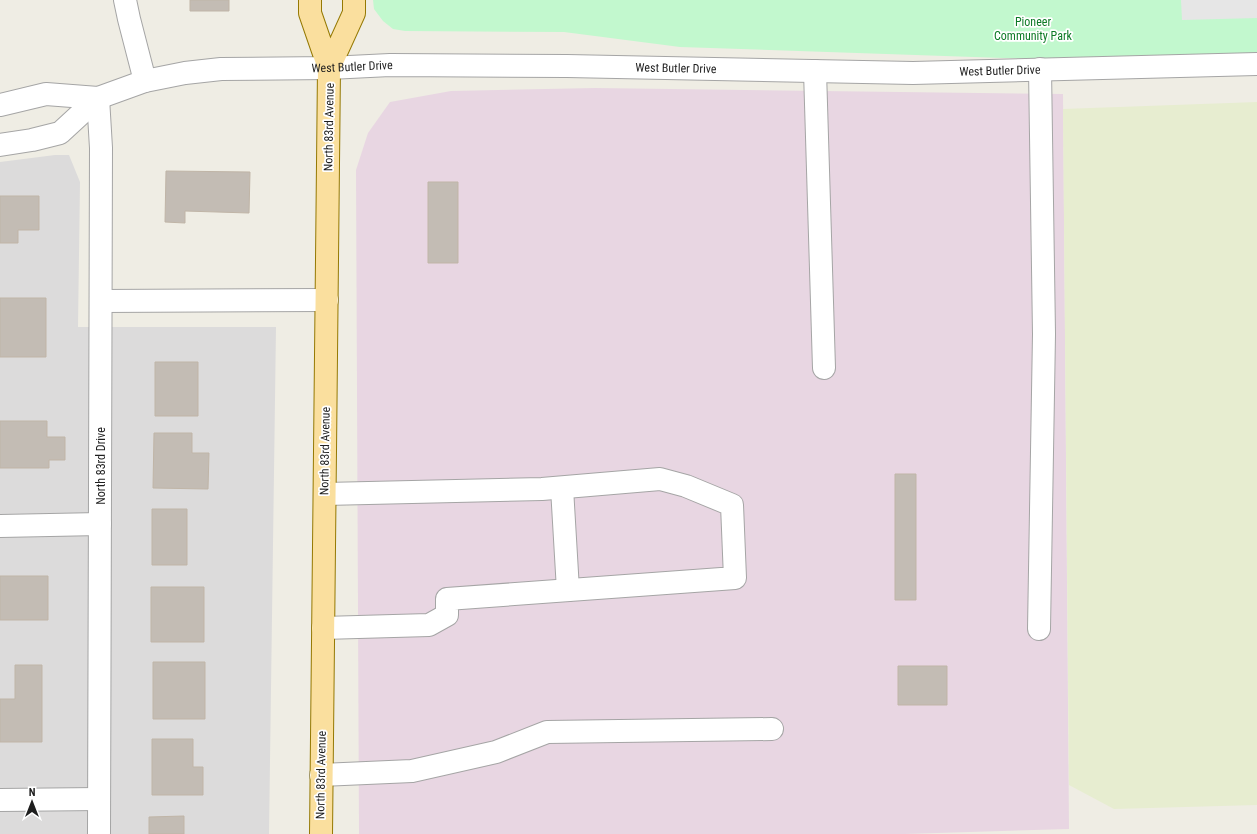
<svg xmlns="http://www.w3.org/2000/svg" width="1257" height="834" font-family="'Roboto Condensed',sans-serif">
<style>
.residential{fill:#dcdbdb}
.industrial{fill:#e8d6e2}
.farmland{fill:#e7edd0}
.park{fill:#c2f8ce}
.parking{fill:#e6e6e6}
.building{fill:#c3bcb4;stroke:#c0b5a7}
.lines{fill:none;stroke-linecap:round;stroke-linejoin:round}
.minor-casing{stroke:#a5a5a5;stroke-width:24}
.major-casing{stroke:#957903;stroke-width:24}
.minor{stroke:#fff;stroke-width:22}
.major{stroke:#fadf9e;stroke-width:22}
.labels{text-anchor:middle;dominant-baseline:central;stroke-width:3.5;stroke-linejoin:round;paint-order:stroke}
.park-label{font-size:12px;fill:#0d7a26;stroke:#fff}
.street-label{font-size:12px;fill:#1e1e1e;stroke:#fff}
</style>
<rect width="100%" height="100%" fill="#efede4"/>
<path class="residential" d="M55 155H69L80 182 78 327H276L269 834H0V162Z"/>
<path class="industrial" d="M595 88 1063 94 1069 829 905 834H359L356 170 368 133 390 102 451 91Z"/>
<path class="farmland" d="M1257 102V805L1114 809 1069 785 1063 109Z"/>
<path class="park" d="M373 0H1257V54L1087 60 1003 58 680 47 564 32 405 31 393 29 383 21 374 9Z"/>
<path class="parking" d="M1181 0H1257V18L1182 20Z"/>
<path class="building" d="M190 0H229V11H190Z
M166 171 250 172 249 213 185 211V223L165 222Z
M428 182H458V263H428Z
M0 196H39V230H18V243H0Z
M0 298H46V357H0Z
M155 362H198V416H155Z
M0 421H47V437H65V460H49V468H0Z
M154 433H192V453H209L208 489 153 488Z
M895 474H916V600H895Z
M152 509H187V565H152Z
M0 576H48V620H0Z
M151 587H204V642H151Z
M153 662H205V719H153Z
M15 665H42V742H0V699H15Z
M898 666H947V705H898Z
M152 739H193V767H203V795H152Z
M184 816V834H149V817Z"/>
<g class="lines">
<defs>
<g id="minor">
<path d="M125 0 129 19 145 81"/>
<path d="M815 71 824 368"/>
<path d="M98 98 101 148 99 834"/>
<path d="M0 105 46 94 98 98"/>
<path id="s1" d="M0 145 32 140 60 133 98 98 145 81 185 73 221 69 329 68 390 65 567 66 913 73 1257 64"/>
<path d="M101 301 327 300"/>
<path d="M562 488 568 590"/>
<path d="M0 526 100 524"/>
<path d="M323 628 429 625 447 615V599L735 578 732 505 686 486 660 479 542 489 325 494"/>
<path d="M1039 629 1044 334 1040 69"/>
<path d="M321 775 412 771 496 752 547 732 772 729"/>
<path d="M0 800 99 799"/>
</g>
<path id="major" d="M310 0V13L329 68 321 834
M329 68 354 13V0"/>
</defs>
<use href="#minor" class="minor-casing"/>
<use href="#major" class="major-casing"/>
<use href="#minor" class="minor"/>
<use href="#major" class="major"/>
</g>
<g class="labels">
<g class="park-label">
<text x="1033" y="22">Pioneer<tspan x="1033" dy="14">Community Park</tspan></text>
</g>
<g class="street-label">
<text stroke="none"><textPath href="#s1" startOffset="371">West Butler Drive</textPath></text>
<text stroke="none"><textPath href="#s1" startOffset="695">West Butler Drive</textPath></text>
<text stroke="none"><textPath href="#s1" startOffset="1019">West Butler Drive</textPath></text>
<text transform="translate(329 127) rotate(-89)">North 83rd Avenue</text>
<text transform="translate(325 451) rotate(-89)">North 83rd Avenue</text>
<text transform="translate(101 466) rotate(-90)">North 83rd Drive</text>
<text transform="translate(321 775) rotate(-89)">North 83rd Avenue</text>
</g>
</g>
<g transform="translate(32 802)" stroke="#ffffff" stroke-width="3" paint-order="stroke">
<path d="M0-3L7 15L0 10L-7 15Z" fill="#1e1e1e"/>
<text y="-6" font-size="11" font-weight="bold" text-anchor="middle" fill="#1e1e1e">N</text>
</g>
</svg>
